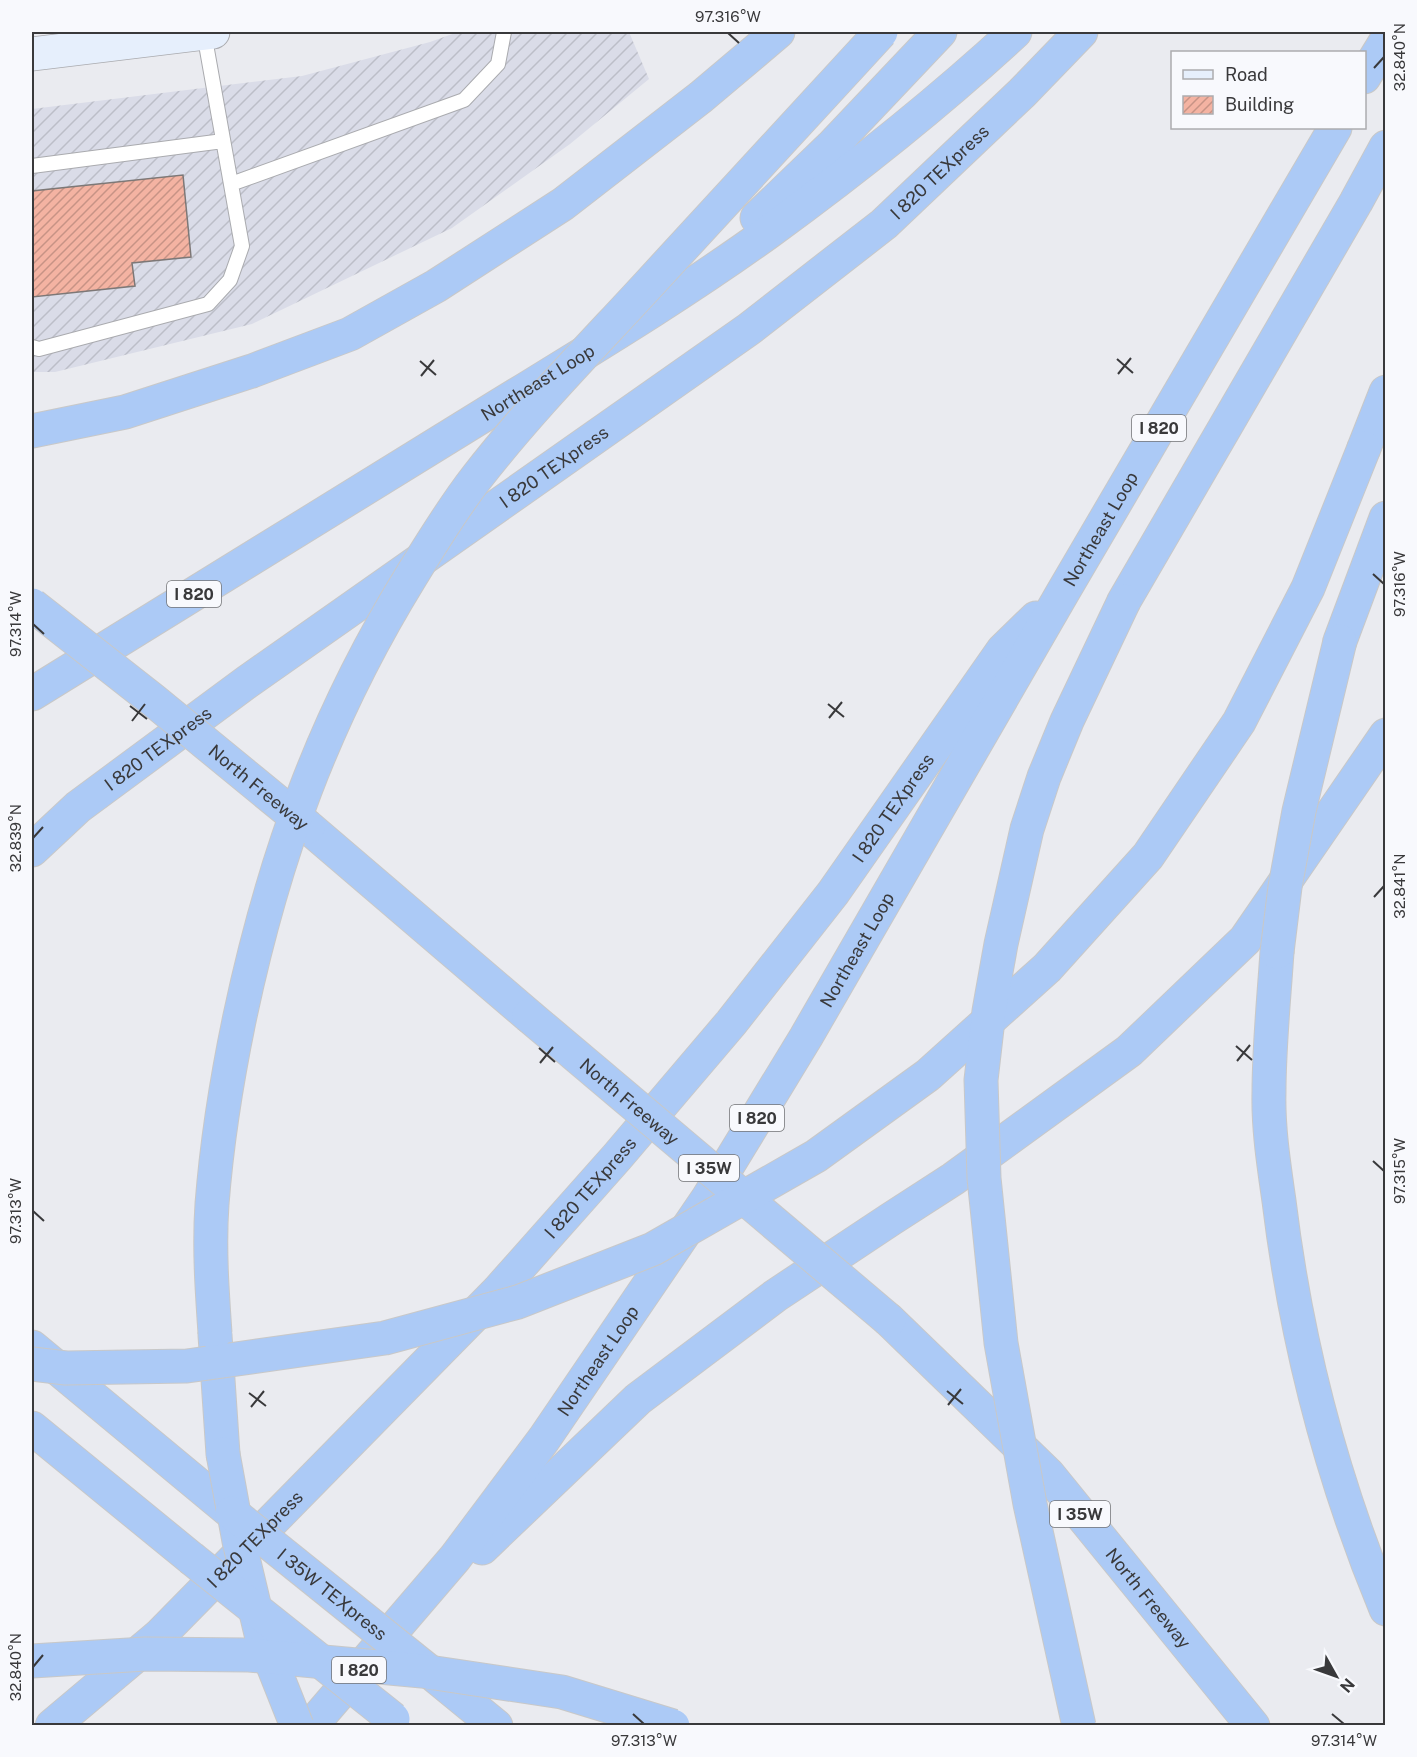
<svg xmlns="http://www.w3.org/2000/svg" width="1417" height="1757" font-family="'Public Sans',sans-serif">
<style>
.industrial{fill:url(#industrial-furrows)}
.building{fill:url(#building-hatch);stroke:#7d7877;stroke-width:1.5}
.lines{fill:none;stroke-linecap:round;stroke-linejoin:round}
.lane-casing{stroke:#aaabaf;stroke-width:16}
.secondary-casing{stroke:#aaabaf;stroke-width:35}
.highway-casing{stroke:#c8c8c8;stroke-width:35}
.lane{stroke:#fff;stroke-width:14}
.secondary{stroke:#e6effc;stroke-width:33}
.highway{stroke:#accaf6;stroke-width:33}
.highway-bridge-casing{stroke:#c8c8c8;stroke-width:35;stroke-linecap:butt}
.highway-bridge{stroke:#accaf6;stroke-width:33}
.ticks{fill:none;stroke:#39393b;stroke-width:2}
.labels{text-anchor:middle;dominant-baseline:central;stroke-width:6;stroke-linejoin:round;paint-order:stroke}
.shield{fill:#f8f9fd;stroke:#727375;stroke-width:1.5}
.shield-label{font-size:16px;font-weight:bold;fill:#39393b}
.street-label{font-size:18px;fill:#39393b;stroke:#f8f9fd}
.neatline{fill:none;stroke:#39393b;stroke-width:2}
.ticks-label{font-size:15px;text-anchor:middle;fill:#39393b}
</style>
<defs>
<pattern id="industrial-furrows" width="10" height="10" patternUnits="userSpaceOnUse" patternTransform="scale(1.5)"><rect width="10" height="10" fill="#dadce8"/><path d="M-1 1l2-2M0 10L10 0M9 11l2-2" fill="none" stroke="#bcbec8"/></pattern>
<pattern id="building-hatch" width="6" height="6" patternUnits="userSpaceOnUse" patternTransform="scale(1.5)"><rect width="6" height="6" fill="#f4b3a2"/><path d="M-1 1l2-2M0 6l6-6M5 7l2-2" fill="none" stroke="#c79385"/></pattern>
</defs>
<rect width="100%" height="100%" fill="#eaebf0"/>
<path class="industrial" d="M458 32H629L649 79 570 144 452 228 252 324 55 372H32V109L302 76 430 42Z"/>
<path class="building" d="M183 175 191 257 132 263 135 286 32 297V191Z"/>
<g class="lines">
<defs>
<path id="lane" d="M32 166 223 141
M231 184 464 100 498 64 504 32
M32 347 39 349 208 304 230 280 242 246 204 33"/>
<path id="secondary" d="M32 54 213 32"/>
<g id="highway">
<path d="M1364 77 1386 41"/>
<path d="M757 218 831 147 940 32"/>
<path d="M32 431 125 412 252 371 350 334 436 286 563 204 701 97 778 32"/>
<path d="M1364 448 1386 392"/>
<path d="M1124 601 1356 202 1386 147"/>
<path d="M1340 641 1386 518"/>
<path id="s1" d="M32 694C181 603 330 511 479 418 576 358 676 299 770 231 855 169 938 103 1015 32"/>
<path d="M308 827 529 1016"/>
<path id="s2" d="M32 850 78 807 247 682 749 329 884 224 1022 93 1081 32"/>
<path d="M1277 952C1274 998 1269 1046 1269 1092 1268 1128 1274 1166 1279 1201 1296 1341 1332 1479 1386 1609"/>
<path id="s3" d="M889 1320 1048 1474 1253 1726"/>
<path d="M215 1335 223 1454"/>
<path d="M32 1347 232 1513"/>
<path d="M32 1428 191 1558"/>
<path d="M482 1548 638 1399 775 1296 891 1219 953 1179 1129 1051 1245 940 1386 735"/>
<path d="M435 1676 496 1726"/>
<path id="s4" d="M52 1726 159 1636 498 1291 617 1157 731 1023 833 893 1003 650 1036 618"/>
<path id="s5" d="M311 1726 455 1558 544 1439 708 1198 806 1037 1063 592 1335 128"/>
</g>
</defs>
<use href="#lane" class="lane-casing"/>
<use href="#secondary" class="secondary-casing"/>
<use href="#highway" class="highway-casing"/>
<use href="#lane" class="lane"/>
<use href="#secondary" class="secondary"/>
<use href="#highway" class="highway"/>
<defs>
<g id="highway-bridge">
<path id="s6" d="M32 605 153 700 308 827"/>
<path d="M1277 952 1285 887 1299 811 1340 641"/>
<path id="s7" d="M529 1016 889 1320"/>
<path d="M215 1333C212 1290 209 1247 212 1204 217 1140 227 1078 240 1016 274 856 324 718 410 578 431 544 452 509 477 477 530 409 591 347 649 284 727 200 804 116 881 32"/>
<path d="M32 1364 66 1368 187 1366 385 1338 518 1302 653 1249 816 1156 928 1075 1047 968 1148 856 1239 722 1308 588 1364 448"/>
<path d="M223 1454 239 1541 262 1638 297 1726"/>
<path id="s8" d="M232 1513 431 1673"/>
<path d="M191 1558 393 1719"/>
<path d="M32 1661 145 1654 249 1655 422 1671 562 1692 673 1726"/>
<path d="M1079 1726 1030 1504 1001 1343 984 1178 981 1080 989 1011 1001 944 1027 829 1044 777 1067 721 1124 601"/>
</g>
</defs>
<use href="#highway-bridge" class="highway-bridge-casing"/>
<use href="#highway-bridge" class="highway-bridge"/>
</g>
<path class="ticks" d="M728 33 739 43M1374 68 1384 57M1117 359 1133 373M420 361 436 375M1118 374 1131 358M421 376 434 360M1373 574 1384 584M33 624 44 634M828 704 844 717M130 706 147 719M829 718 842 702M132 721 145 704M33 838 43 827M1374 897 1384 886M1236 1046 1252 1060M539 1048 555 1062M1237 1061 1250 1045M540 1063 553 1047M1373 1161 1384 1171M33 1211 44 1221M947 1391 963 1404M249 1393 266 1406M948 1405 961 1389M251 1407 264 1391M33 1667 43 1655M633 1714 644 1724M1332 1714 1344 1724"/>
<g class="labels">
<g class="shield">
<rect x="1132" y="415" width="54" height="26" rx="4.5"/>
<rect x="167" y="581" width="54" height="26" rx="4.5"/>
<rect x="730" y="1105" width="54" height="26" rx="4.5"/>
<rect x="679" y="1155" width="60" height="26" rx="4.5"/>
<rect x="1050" y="1501" width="60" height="26" rx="4.5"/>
<rect x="332" y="1657" width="54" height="26" rx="4.5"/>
</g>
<g class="shield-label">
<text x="1159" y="428">I 820</text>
<text x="194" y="594">I 820</text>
<text x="757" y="1118">I 820</text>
<text x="709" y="1168">I 35W</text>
<text x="1080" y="1514">I 35W</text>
<text x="359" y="1670">I 820</text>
</g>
<g class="street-label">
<text stroke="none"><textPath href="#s2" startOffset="1134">I 820 TEXpress</textPath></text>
<text stroke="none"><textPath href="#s1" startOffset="594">Northeast Loop</textPath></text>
<text stroke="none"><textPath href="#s2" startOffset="648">I 820 TEXpress</textPath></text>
<text stroke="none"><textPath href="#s5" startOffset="1437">Northeast Loop</textPath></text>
<text stroke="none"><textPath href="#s2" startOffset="162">I 820 TEXpress</textPath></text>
<text stroke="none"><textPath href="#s6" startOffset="291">North Freeway</textPath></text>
<text stroke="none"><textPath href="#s4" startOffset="1248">I 820 TEXpress</textPath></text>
<text stroke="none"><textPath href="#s5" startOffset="951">Northeast Loop</textPath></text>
<text stroke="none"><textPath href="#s7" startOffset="132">North Freeway</textPath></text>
<text stroke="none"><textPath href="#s4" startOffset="762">I 820 TEXpress</textPath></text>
<text stroke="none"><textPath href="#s5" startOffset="465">Northeast Loop</textPath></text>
<text stroke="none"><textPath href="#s4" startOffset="276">I 820 TEXpress</textPath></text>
<text stroke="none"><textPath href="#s8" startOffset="129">I 35W TEXpress</textPath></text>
<text stroke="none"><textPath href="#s3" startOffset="381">North Freeway</textPath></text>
</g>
</g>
<rect width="1417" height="1757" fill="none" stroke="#f8f9fd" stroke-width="66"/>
<rect x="1171" y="51" width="195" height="78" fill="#f8f9fd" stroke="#acacaf" stroke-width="1.5"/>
<rect x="1183" y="70" width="30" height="9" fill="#e6effc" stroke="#acacaf" stroke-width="1.5"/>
<text x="1225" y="81" font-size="18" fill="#39393b">Road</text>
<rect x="1183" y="96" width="30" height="18" fill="url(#building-hatch)" stroke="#acacaf" stroke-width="1.5"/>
<text x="1225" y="111" font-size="18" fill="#39393b">Building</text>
<g transform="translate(1336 1676) rotate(130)" stroke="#f8f9fd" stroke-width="4.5" paint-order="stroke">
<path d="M0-4.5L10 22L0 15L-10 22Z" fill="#39393b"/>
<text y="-9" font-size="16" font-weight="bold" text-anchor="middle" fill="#39393b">N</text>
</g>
<rect x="33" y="33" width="1351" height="1691" class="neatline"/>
<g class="ticks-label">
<text x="728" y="22">97.316°W</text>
<text transform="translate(1400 57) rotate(-90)" y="5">32.840°N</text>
<text transform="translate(1400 584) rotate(-90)" y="5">97.316°W</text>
<text transform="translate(16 624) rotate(-90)" y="5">97.314°W</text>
<text transform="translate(16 838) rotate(-90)" y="5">32.839°N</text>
<text transform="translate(1400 886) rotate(-90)" y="5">32.841°N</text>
<text transform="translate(1400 1171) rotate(-90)" y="5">97.315°W</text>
<text transform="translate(16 1211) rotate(-90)" y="5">97.313°W</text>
<text transform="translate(16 1667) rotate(-90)" y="5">32.840°N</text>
<text x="644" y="1746">97.313°W</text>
<text x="1344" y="1746">97.314°W</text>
</g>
</svg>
